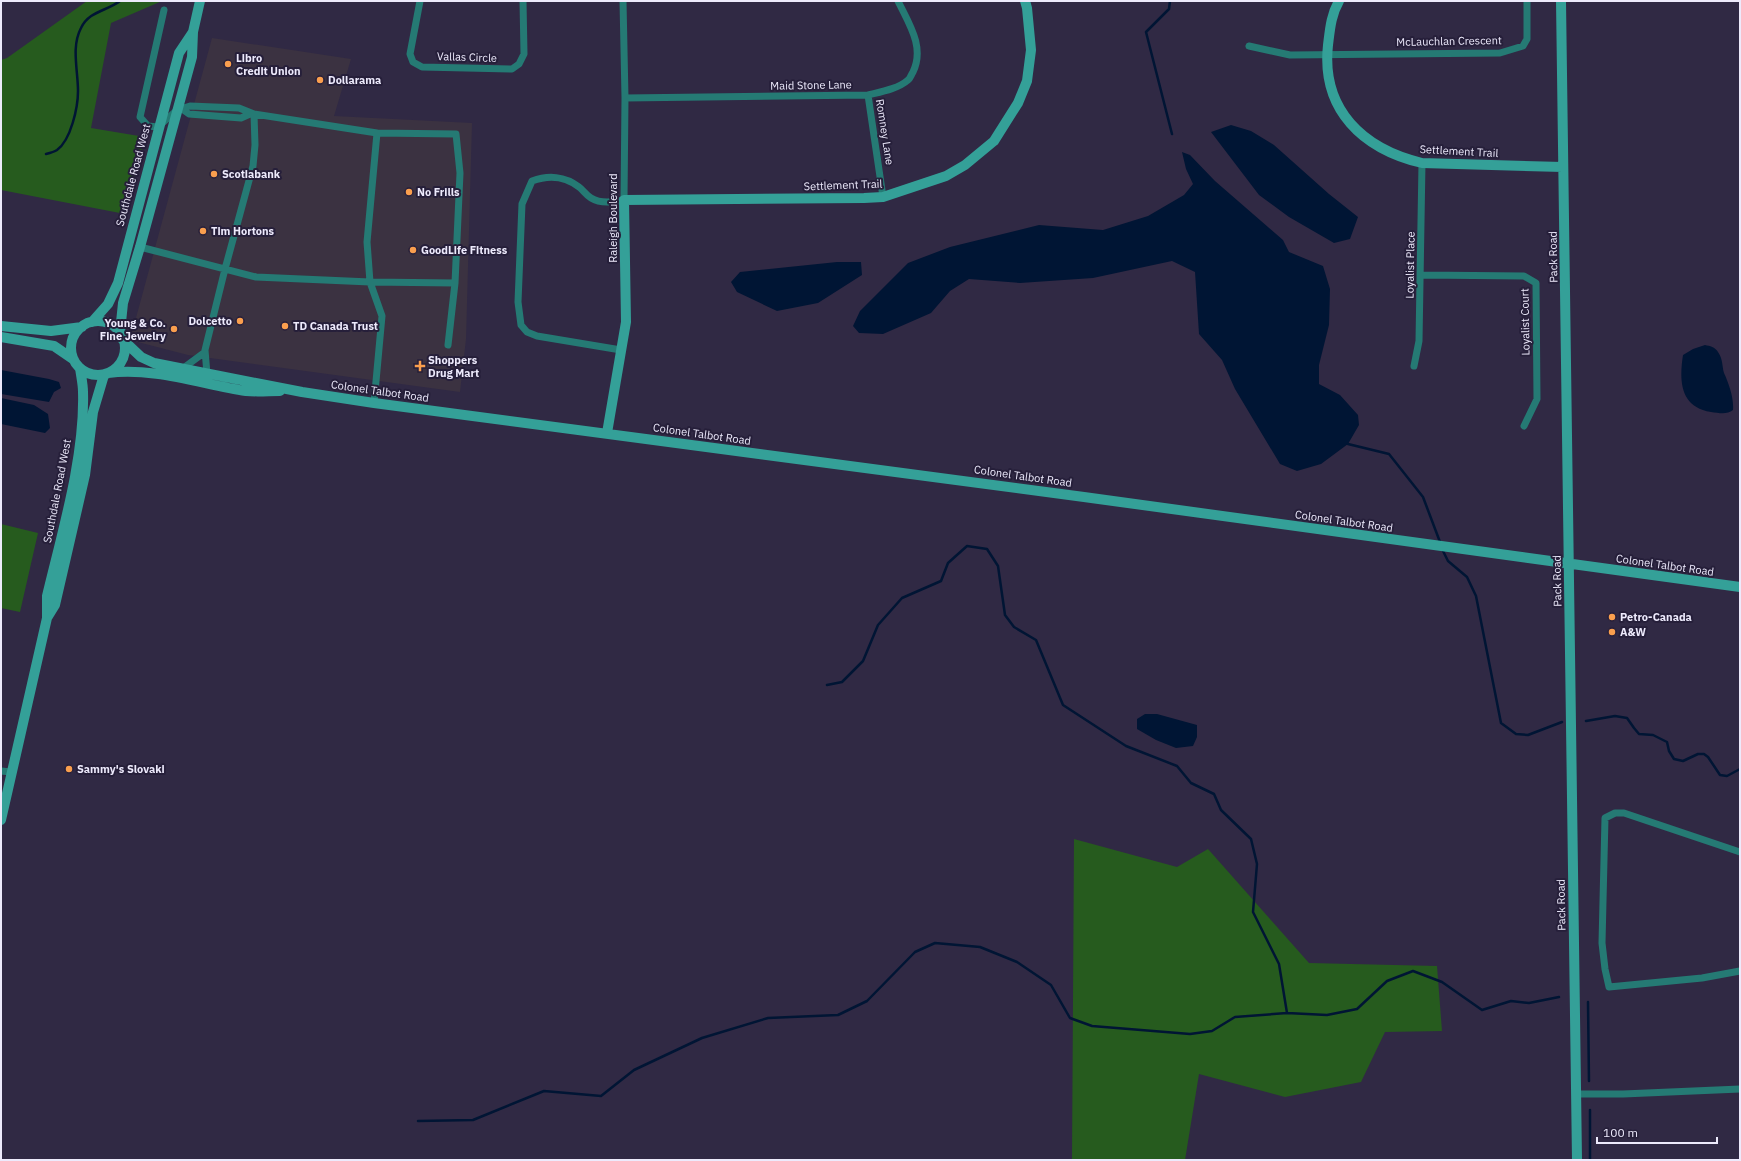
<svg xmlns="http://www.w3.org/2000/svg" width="1741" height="1161" font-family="'IBM Plex Sans',sans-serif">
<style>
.commercial{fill:#3b3241}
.green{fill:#265b1e}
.water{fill:#001534}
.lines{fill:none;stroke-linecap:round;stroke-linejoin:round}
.stream{stroke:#001534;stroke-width:2.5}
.street{stroke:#257a74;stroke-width:7}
.secondary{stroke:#34a098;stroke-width:10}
.poi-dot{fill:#fa9f4e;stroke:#261f3a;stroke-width:1.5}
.labels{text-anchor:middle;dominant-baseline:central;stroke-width:4;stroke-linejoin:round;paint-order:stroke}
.street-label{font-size:11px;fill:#edeafc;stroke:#261f3a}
.poi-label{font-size:11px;font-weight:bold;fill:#edeafc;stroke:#261f3a;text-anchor:start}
</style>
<rect width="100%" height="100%" fill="#302944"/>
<path class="commercial" d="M212 38 351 59 334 116 472 123 466 339 460 392 188 355 130 340Z"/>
<path class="green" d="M87 1H162L111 23 91 128 145 137 125 214 1 190V60L7 58Z
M1 524 38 533 20 612 1 608Z
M1074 839 1177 867 1208 849 1309 963 1437 966 1442 1031 1385 1032 1361 1082 1285 1097 1199 1074 1185 1160H1072Z"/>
<path class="water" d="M1231 125 1251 131 1274 145 1329 194 1358 217 1350 239 1334 243 1289 217 1259 195 1211 132Z
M1182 152 1190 155 1215 181 1283 240 1289 252 1323 266 1330 289 1329 325 1319 365V384L1340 395 1358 415 1359 425 1348 444 1321 464 1297 471 1280 464 1235 389 1222 360 1199 334 1195 272 1172 261 1093 278 1020 283 969 279 950 291 931 313 883 334 859 333 853 326 860 311 908 263 950 247 1039 225 1103 230 1148 216 1184 195 1193 184 1186 169Z
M837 262H861L862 275 818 303 777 311 737 292 731 282 740 272Z
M1705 345C1710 346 1715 347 1718 352 1723 359 1722 366 1724 373 1729 384 1734 398 1733 410 1727 415 1719 413 1711 412 1680 407 1679 381 1683 355L1693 349Z
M1 370 49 379 59 382 61 388 54 392 49 402 1 394Z
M1 398 34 405 48 414 50 428 45 433 1 424Z
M1145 714H1157L1197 725V737L1193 746 1176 748 1156 740 1137 729V719Z"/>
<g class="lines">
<path class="stream" d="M1170 1 1169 9 1146 32 1172 134
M46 154C50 153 54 152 57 150 71 140 78 107 78 91 78 70 71 47 81 28 89 11 107 11 120 1
M1348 444 1389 454 1423 497 1440 542
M1442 549 1448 561 1467 577 1476 596 1501 723 1516 734 1528 735 1562 722
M827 685 842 682 863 661 878 625 902 598 941 581 948 563 967 546 987 549 998 566 1005 615 1014 627 1036 640 1063 705 1126 746 1177 766 1191 783 1214 794 1221 810 1251 839 1257 864 1253 912 1279 964 1287 1013
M1586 721 1615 716 1627 718 1634 728 1639 734 1653 735 1667 742 1669 751 1674 759 1683 761 1698 754H1704L1708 757 1720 775 1727 776 1740 769
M1588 1002 1589 1081
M1590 1110V1160
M418 1121 473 1120 544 1091 601 1096 634 1070 702 1038 768 1018 838 1015 867 1001 915 952 935 943 980 947 1017 962 1051 985 1070 1018 1092 1026 1190 1034 1212 1031 1235 1017 1287 1013 1327 1015 1357 1009 1387 981 1413 971 1442 982 1482 1010 1511 1001 1529 1003 1559 997"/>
<path class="street" d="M420 1 410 54 413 62 422 67 512 69 519 64 524 54 523 1
M164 10 140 117 148 126 158 127 177 110 190 106 239 108 254 114 255 145 253 166 225 269 205 350 207 374
M1249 46 1290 55 1500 53 1523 46 1527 39V1
M868 95 883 197
M625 98 868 95C880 92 898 89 908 80 910 79 911 75 913 72 925 47 909 24 898 1
M182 109 189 114 241 118 250 114
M140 247 256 277 370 282 367 242 377 133 254 114
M1422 275 1524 276 1536 283 1537 399 1524 426
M448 345 455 283
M621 350 537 336 527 332 521 325 518 302 522 204 532 181C548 175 565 176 579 187 583 190 586 195 591 198 601 204 613 202 624 200L625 98 623 1
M1414 366 1419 341 1422 163
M182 369 205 352
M374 403 382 316 370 282 455 283 460 173 456 134 377 133
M1 771 11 772
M1740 852 1624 813H1615L1605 818 1602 943 1605 969 1609 987 1702 978 1740 971
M1576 1094H1623L1740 1089"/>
<path class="secondary" d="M1339 1C1331 15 1330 29 1328 45 1321 110 1363 149 1422 163L1563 167
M1561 1 1577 1160
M71 348a27 27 0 1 1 54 0a27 27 0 1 1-54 0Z
M92 322 108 304 118 283 179 53 193 32
M1 326 51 331 82 327
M120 332 123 303 140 247 192 57 193 32 200 1
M1 337 54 346 73 359
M123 340 141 357 154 363 302 392 374 403 1084 497 1740 587
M108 373C153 367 201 384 246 391 257 392 269 391 280 391
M607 433 626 322 624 200 864 198 883 197 946 176 965 165 994 141 1018 103 1027 81 1031 50 1027 8 1025 1
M47 618 55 605 85 475 93 412 104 375
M1 820 47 618V596C62 533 85 457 83 392 83 384 81 376 80 368"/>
</g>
<g class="poi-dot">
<circle cx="228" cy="64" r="4"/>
<circle cx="320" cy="80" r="4"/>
<circle cx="214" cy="174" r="4"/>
<circle cx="409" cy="192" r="4"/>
<circle cx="203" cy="231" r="4"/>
<circle cx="413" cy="250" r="4"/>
<circle cx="240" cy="321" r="4"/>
<circle cx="285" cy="326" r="4"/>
<circle cx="174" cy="329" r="4"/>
<path d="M418 360h4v4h4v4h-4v4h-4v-4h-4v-4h4z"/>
<circle cx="1612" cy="617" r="4"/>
<circle cx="1612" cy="632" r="4"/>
<circle cx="69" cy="769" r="4"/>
</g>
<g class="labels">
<g class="street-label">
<text transform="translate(1449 41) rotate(-1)">McLauchlan Crescent</text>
<text transform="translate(467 57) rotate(2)">Vallas Circle</text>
<text transform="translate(811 85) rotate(-1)">Maid Stone Lane</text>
<text transform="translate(885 132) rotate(81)">Romney Lane</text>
<text transform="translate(1459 151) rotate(3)">Settlement Trail</text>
<text transform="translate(133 175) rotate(-75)">Southdale Road West</text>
<text transform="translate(843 185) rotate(-2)">Settlement Trail</text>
<text transform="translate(613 218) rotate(-90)">Raleigh Boulevard</text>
<text transform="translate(1553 257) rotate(-91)">Pack Road</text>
<text transform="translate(1410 265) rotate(-89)">Loyalist Place</text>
<text transform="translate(1525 322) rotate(-91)">Loyalist Court</text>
<text transform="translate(380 391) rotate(8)">Colonel Talbot Road</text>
<text transform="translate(702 434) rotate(8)">Colonel Talbot Road</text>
<text transform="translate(1023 476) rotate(8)">Colonel Talbot Road</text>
<text transform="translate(57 491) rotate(-79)">Southdale Road West</text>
<text transform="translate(1344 521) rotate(8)">Colonel Talbot Road</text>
<text transform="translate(1665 565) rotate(8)">Colonel Talbot Road</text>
<text transform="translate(1557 581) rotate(-91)">Pack Road</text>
<text transform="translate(1561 905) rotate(-91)">Pack Road</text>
</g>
<g class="poi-label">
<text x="236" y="58">Libro<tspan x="236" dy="13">Credit Union</tspan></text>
<text x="328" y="80">Dollarama</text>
<text x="222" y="174">Scotiabank</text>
<text x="417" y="192">No Frills</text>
<text x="211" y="231">Tim Hortons</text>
<text x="421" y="250">GoodLife Fitness</text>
<text x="232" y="321" text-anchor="end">Dolcetto</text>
<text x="166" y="323" text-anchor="end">Young &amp; Co.<tspan x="166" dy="13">Fine Jewelry</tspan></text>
<text x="293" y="326">TD Canada Trust</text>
<text x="428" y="360">Shoppers<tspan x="428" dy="13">Drug Mart</tspan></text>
<text x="1620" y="617">Petro-Canada</text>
<text x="1620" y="632">A&amp;W</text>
<text x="77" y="769">Sammy's Slovaki</text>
</g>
</g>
<rect width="1741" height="1161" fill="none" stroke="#edeafc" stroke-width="4"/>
<path d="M1597 1137v6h120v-6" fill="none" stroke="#edeafc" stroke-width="2"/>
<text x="1603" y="1137" font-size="12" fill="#edeafc" stroke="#261f3a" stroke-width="3" paint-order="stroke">100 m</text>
</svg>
